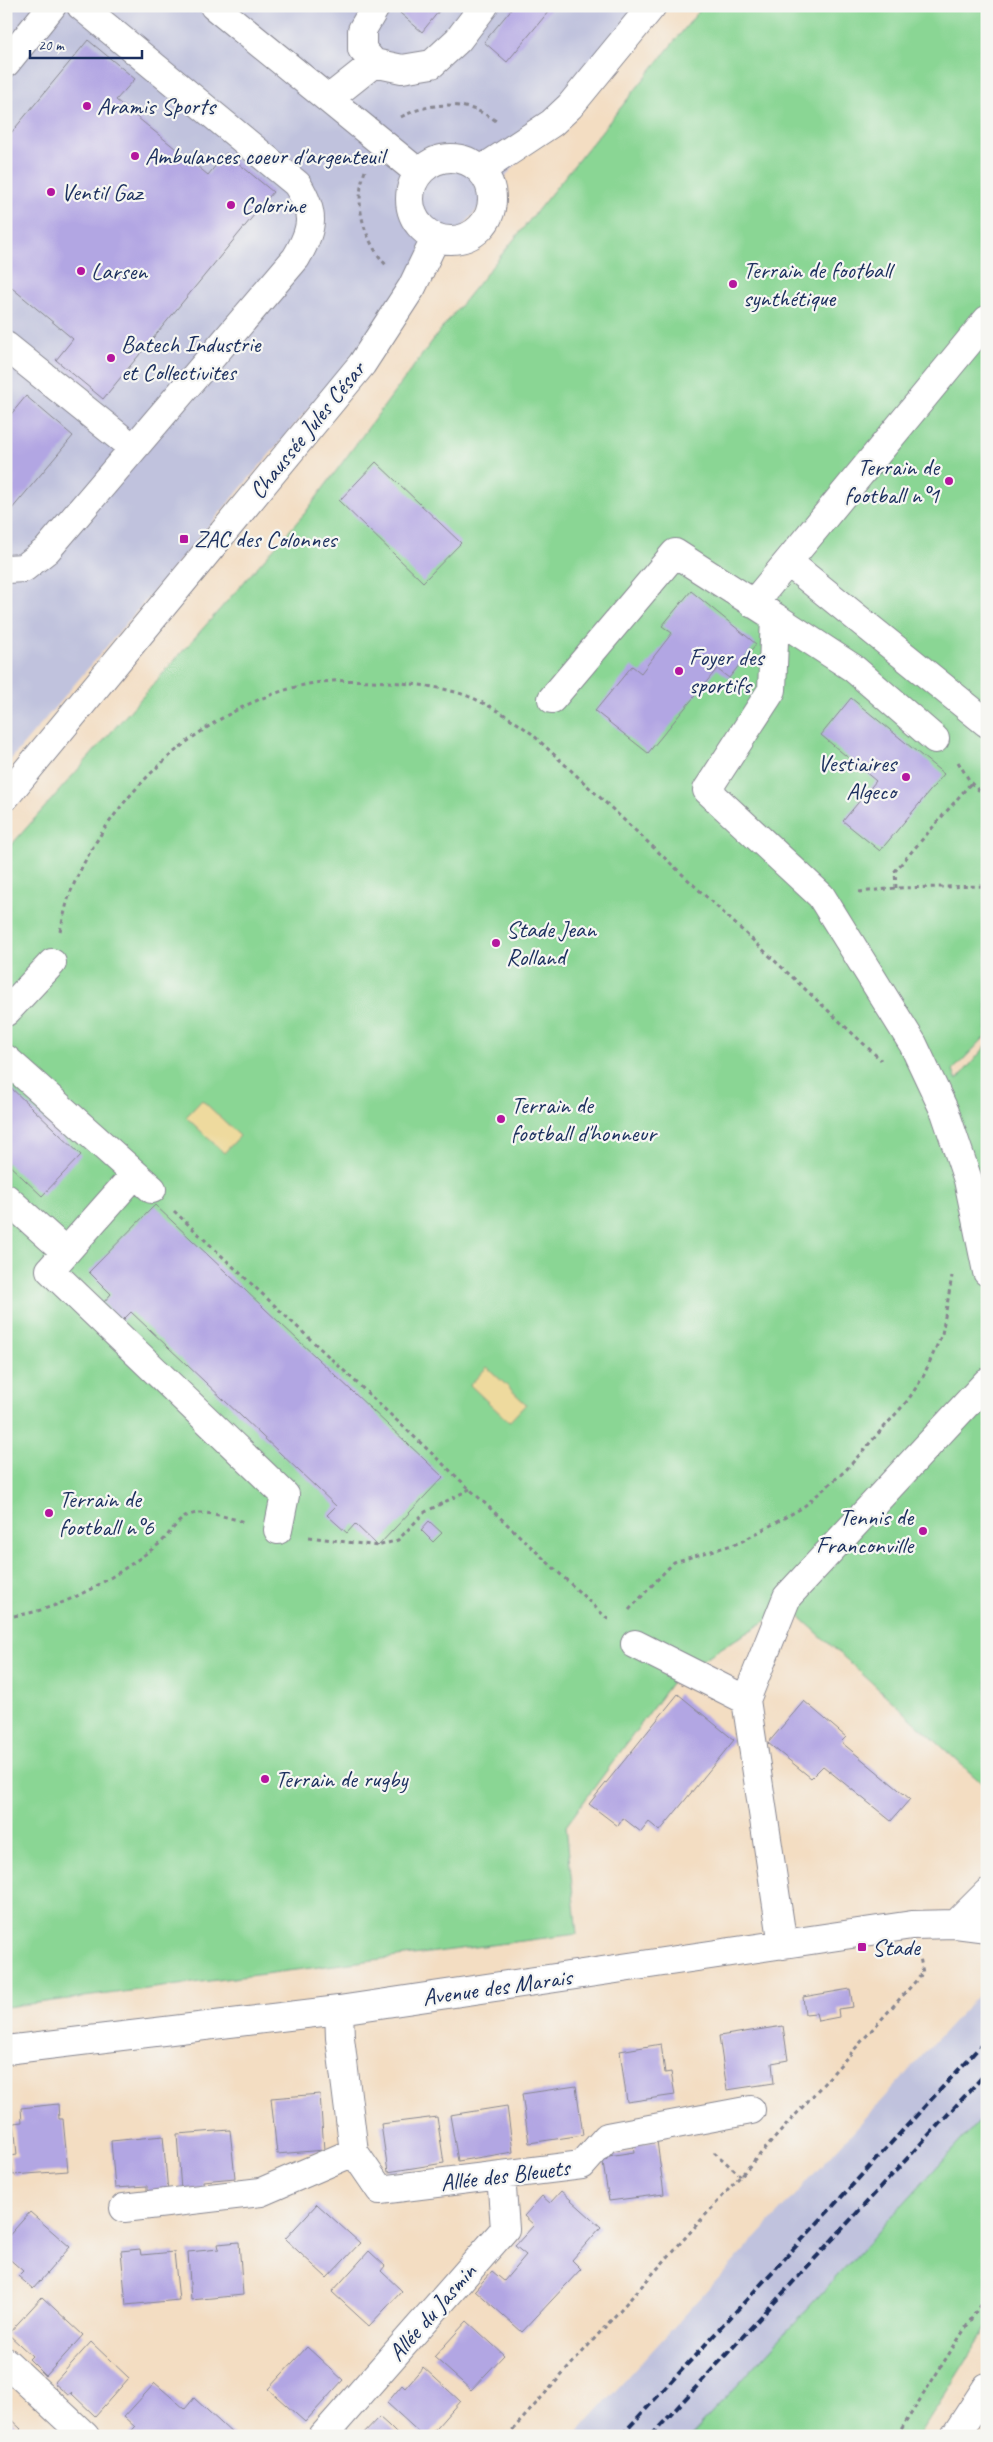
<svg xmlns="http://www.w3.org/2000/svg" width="993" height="2442" font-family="Caveat,sans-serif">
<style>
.industrial{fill:#c0c2dd}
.green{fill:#8ad694;stroke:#528279}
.sand{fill:#eeda9e;stroke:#84847e}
.building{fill:#b2a6e3}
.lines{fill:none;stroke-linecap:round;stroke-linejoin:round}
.minor-casing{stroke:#878690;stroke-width:30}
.path{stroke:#878690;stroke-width:3;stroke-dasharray:4 4;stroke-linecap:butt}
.minor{stroke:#fff;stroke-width:28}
.rail{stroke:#1b2f5e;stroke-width:4;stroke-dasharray:8 4;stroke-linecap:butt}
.poi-dot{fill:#b5179e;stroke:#f6f6f2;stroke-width:2}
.labels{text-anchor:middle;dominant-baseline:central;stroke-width:4.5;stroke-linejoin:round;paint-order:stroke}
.poi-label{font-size:24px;fill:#1b2f5e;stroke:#f6f6f2;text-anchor:start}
.street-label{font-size:24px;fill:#1b2f5e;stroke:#f6f6f2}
</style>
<rect width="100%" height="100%" fill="#f6f6f2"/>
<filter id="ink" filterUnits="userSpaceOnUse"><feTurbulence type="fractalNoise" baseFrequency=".02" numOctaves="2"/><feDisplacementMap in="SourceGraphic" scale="10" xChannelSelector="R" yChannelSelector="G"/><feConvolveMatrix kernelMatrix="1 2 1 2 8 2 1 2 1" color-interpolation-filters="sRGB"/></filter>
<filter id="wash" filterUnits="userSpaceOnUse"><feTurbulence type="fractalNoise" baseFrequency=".0096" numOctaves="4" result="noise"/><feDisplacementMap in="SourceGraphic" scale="20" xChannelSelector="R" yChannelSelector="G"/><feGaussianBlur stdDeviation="1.12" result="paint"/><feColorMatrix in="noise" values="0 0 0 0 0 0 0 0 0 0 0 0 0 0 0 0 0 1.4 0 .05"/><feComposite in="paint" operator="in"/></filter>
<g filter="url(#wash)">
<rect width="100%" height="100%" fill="#f3ddc2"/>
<path class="industrial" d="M6 6H650L6 765Z
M987 1985V2112L691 2436H574Z"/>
<path class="green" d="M703 6H987V1035L953 1070 957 1080 987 1045V1788L789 1607 677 1675 566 1826 577 1934 6 2007V851L305 513 439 332Z
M987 2112V2327L919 2436H691Z"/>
<path class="sand" d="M202 1100 240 1136 224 1153 186 1117Z
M487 1367 526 1404 509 1422 470 1385Z"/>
<g id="blocks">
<path class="building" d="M406 6H443L422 32 400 13Z
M514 6H553L507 62 484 42Z
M88 40 135 79 116 100 208 175 226 153 273 192 103 399 56 360 73 339 6 283V139Z
M26 396 73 436 6 516V417L8 418Z
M376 462 461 543 423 582 339 501Z
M691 591 756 644 729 678 717 669 648 753 595 711 632 666 641 673 672 633 662 626Z
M851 698 944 774 880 851 843 821 876 781 821 735Z
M6 1083 81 1155 42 1196 6 1162Z
M155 1205 443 1477 378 1546 355 1524 347 1533 327 1515 336 1506 131 1312 122 1321 103 1303 111 1294 89 1272Z
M429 1521 442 1533 433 1542 421 1530Z
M678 1694 734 1740 660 1831 649 1822 641 1832 623 1818 618 1826 589 1804Z
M804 1701 846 1737 841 1742 910 1799 891 1821 823 1766 811 1778 768 1743Z
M850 1989 853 2007 838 2009 839 2017 818 2021 816 2013 805 2014 803 1997Z
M783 2026 788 2060 772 2063 774 2083 727 2090 719 2036Z
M661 2044 665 2073 671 2072 675 2095 627 2102 620 2051Z
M576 2086 583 2135 529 2143 522 2094Z
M320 2094 324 2150 277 2154 271 2098Z
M58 2104 59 2119H63L68 2171 13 2175 11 2156 17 2155 14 2123 22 2122 21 2108Z
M507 2106 513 2152 458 2161 450 2115Z
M437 2117 444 2163 388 2172 381 2124Z
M230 2130 235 2178 203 2181 204 2189 181 2191 177 2134Z
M163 2136 168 2192 147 2194V2186L115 2188 111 2141Z
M657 2141 664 2194 609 2201 602 2157 634 2152 633 2145Z
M561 2191 601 2227 572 2260 581 2269 522 2332 475 2290 492 2271 504 2281 526 2255 515 2246 534 2225 524 2216 542 2196 550 2203Z
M317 2204 360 2243 327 2278 285 2239Z
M30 2212 70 2247 33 2289 18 2276 23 2271 6 2256V2239Z
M239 2242 243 2295 191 2300 188 2252 219 2249 218 2244Z
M140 2249 141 2255 174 2252 179 2300 126 2305 121 2251Z
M369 2251 385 2266 381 2271 402 2291 369 2326 332 2292Z
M42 2297 83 2335 46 2376 29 2359 32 2356 8 2334Z
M467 2321 504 2355 471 2390 434 2357Z
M91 2342 129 2378 95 2416 71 2393 68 2395 54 2383Z
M307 2347 343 2380 305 2422 268 2389Z
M423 2367 460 2401 429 2436H423L387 2403 402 2385 405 2388Z
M155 2383 185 2409 194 2398 235 2436H127L135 2427 124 2417Z
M6 2415 21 2429 15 2436H6Z
M379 2417 388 2425 399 2436H361Z"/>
</g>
</g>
<g filter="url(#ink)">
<use href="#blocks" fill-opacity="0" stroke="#878690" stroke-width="1"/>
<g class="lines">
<defs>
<path id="minor" d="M214 6 419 173
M376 6 362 30V49L374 63 402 69 432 64 458 40 484 6
M6 63 52 6
M330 98 374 63
M410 199a41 41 0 1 1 82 0a41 41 0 1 1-82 0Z
M481 170 552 123 570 106 652 6
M6 346 133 448
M788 562 987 723
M6 569 24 568 47 550 296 258C314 228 315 213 297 184L81 6
M753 604 987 320
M775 617 853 668 935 739
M552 699 675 553 775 617 772 690 707 790 821 896 913 1044 945 1112 968 1180 987 1272
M6 796 362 364 412 287 436 237
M6 1012 52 963
M6 1059 152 1189
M135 1174 50 1270 285 1495 278 1530
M6 1198 66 1252
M635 1644 746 1700 783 1945
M746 1700 787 1597 987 1382
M956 1924 987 1893
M339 2010 340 2038 354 2152
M6 2050 339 2010 912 1925 956 1924 987 1928
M124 2208 261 2192 354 2152 380 2190 582 2165 607 2137 751 2110
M6 2362 85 2436
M323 2436 505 2229 501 2175
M955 2436 987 2387"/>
</defs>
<use href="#minor" class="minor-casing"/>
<path class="path" d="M401 117C432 101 467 100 496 121
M365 171C353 204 364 240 386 265
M958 762 971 783 987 798
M896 888 895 871 971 783
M859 892 896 888 987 886
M60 931C64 917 66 903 71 891 110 795 203 708 304 685 332 679 360 680 387 682 419 684 455 688 483 703 500 711 516 722 531 733L881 1060
M174 1211 610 1621
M309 1537 378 1546 398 1540 425 1512 470 1489
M629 1610 674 1562 739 1543 802 1508 846 1470 908 1400 923 1377 942 1334 952 1276
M6 1617C63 1611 114 1578 159 1544 168 1537 175 1523 185 1517 202 1507 227 1518 245 1522
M714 2152 741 2176
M507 2436 923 1973 920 1957
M897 2436 987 2294"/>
<use href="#minor" class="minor"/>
<path class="rail" d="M621 2436 987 2039
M651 2436 987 2072"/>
</g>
</g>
<g class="poi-dot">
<circle cx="87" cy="106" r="5"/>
<circle cx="135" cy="156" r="5"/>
<circle cx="51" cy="192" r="5"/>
<circle cx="231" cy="205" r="5"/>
<circle cx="81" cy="271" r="5"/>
<circle cx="733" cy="284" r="5"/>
<circle cx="111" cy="358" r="5"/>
<circle cx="949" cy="481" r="5"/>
<rect x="179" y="534" width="10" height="10" rx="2.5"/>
<circle cx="679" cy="671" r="5"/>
<circle cx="906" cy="777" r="5"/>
<circle cx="496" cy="943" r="5"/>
<circle cx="501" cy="1119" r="5"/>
<circle cx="49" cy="1513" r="5"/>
<circle cx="923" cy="1531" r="5"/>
<circle cx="265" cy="1779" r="5"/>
<rect x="857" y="1942" width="10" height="10" rx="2.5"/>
</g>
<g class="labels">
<g class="poi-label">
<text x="97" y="106">Aramis Sports</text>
<text x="145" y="156">Ambulances coeur d'argenteuil</text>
<text x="61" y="192">Ventil Gaz</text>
<text x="241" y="205">Colorine</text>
<text x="743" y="270">Terrain de football<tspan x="743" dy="28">synthétique</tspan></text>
<text x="91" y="271">Larsen</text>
<text x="121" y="344">Batech Industrie<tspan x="121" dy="28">et Collectivites</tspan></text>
<text x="939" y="467" text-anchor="end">Terrain de<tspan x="939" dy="28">football n°1</tspan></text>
<text x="194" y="539">ZAC des Colonnes</text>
<text x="689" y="657">Foyer des<tspan x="689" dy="28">sportifs</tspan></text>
<text x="896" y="763" text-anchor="end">Vestiaires<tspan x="896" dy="28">Algeco</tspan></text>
<text x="506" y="929">Stade Jean<tspan x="506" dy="28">Rolland</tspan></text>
<text x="511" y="1105">Terrain de<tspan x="511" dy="28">football d'honneur</tspan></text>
<text x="59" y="1499">Terrain de<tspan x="59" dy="28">football n°6</tspan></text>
<text x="913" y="1517" text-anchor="end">Tennis de<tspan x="913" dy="28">Franconville</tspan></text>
<text x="275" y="1779">Terrain de rugby</text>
<text x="872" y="1947">Stade</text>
</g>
<g class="street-label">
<text transform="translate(307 430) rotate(-51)">Chaussée Jules César</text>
<text transform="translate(497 1987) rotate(-8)">Avenue des Marais</text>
<text transform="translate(505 2175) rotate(-7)">Allée des Bleuets</text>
<text transform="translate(432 2312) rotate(-49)">Allée du Jasmin</text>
</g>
</g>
<rect width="993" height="2442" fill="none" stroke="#f6f6f2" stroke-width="25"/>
<path d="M30 50v8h112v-8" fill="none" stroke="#1b2f5e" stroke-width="2.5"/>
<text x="38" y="50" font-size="15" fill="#1b2f5e" stroke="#f6f6f2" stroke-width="4" paint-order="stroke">20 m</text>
</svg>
